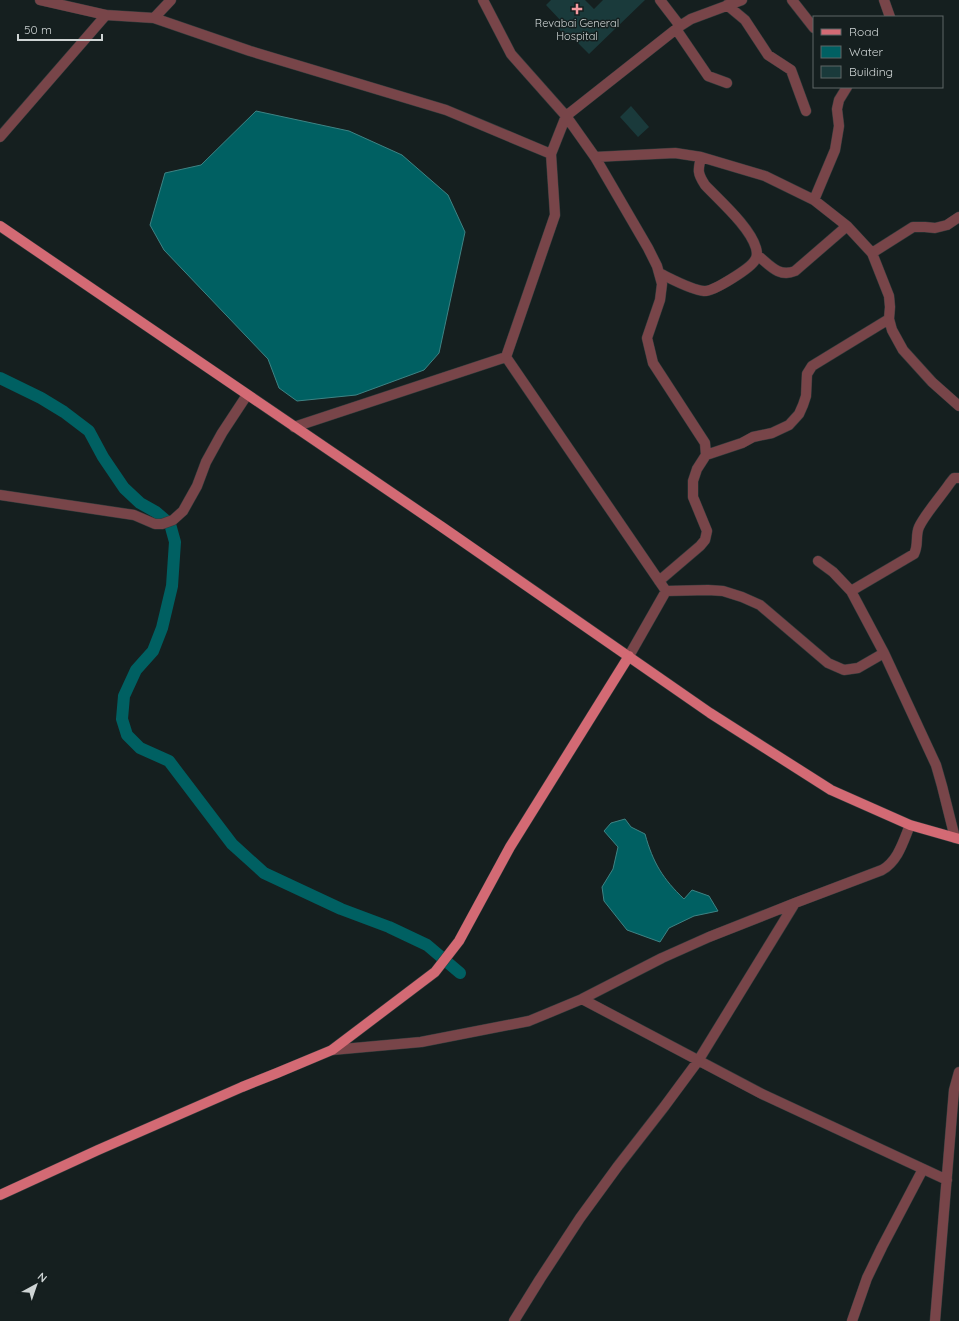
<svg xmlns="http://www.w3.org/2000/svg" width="959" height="1321" font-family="Quicksand,sans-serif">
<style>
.water{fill:#006062;stroke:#3e8384}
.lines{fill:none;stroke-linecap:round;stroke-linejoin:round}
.canal{stroke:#006062;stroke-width:12}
.building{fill:#1a3a3b}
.minor-casing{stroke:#333c3c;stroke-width:11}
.major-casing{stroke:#333c3c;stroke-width:11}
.minor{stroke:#784549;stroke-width:10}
.major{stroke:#d36a74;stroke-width:10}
.poi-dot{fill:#f49aa0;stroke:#151f1f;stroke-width:1.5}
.labels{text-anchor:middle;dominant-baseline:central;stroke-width:3;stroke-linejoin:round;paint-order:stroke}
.poi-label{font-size:11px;fill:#ced4d4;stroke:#151f1f}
</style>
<rect width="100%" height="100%" fill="#151f1f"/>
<path class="water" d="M256 111 349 131 402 155 448 195 465 232 439 353 424 370 356 395 297 401 279 388 268 359 164 250 150 225 165 173 201 165Z
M625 819 631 827 645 834C653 863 663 879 684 899L692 890 709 896 718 911 694 916 669 928 660 942 627 930 604 901 602 887 613 869 618 847 604 831 611 823Z"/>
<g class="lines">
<path class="canal" d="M0 378 41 398 64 412 89 431 103 457 124 488 140 503 156 512 170 524 175 542 172 586 162 628 153 651 136 670 124 696 122 719 127 735 140 748 169 761 232 844 264 873 341 909 389 927 427 945 460 973"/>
</g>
<path class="building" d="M551 0H585L594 9 603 0H645L589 54 573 38 570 41 558 28 563 23 546 5Z
M631 106 649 127 638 137 620 117Z"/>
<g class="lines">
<defs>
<path id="minor" d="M40 0 106 15
M483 0 511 54 566 116 551 154 555 215 506 357 666 591 629 656
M660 0 680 26
M792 0 814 28
M884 0 890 17
M727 5 745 20 768 55 791 70 806 111
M154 18 250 51 446 110 551 154
M676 29 708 76 727 83
M0 137 106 15 154 18 171 0
M595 157 675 153 701 157 765 176 814 200 847 226 872 253 889 296 890 307 889 319 892 330 903 350 932 382 959 406
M814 200 835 150 839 126 837 109 839 100 847 87
M872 253 913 227H925L935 228 947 225 959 217
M757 255C769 264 778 278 795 271L847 226
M659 273C672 279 691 290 704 291 713 292 751 268 755 260 758 256 757 252 756 248 750 227 720 201 705 185 697 173 698 170 701 157
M294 427 506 357
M706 455 742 443 753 437 772 433 789 425 799 414 803 405 806 396 807 374 812 366 889 319
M0 495 134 515 155 524H162L173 520 183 511 197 486 206 462 222 433 247 395
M818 561 833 572 851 591 884 653 936 765 942 786 955 838
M659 581 700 546 705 540 707 531 693 497V481L697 469 706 455 705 443 653 363 647 338 660 300 662 284 657 266 648 248 595 157 566 116 680 26 691 19 742 0
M666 591 708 590 723 591 742 597 760 605 828 663 844 670 858 668 884 653
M851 591 914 554C919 545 915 536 919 527 925 514 942 495 950 483L954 478H959
M582 999 762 1094 947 1180
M332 1050 421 1042 529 1021 582 999 662 958 709 937 795 903 882 870C898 861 903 842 910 825
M514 1321 540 1279 580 1218 618 1166 664 1107 698 1061 795 903
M852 1321 867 1278 882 1247 923 1169
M935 1321 954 1090 959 1072"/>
<path id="major" d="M0 226 442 527 710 713 831 790 910 825 959 839
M0 1195 98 1150 242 1087 277 1073 332 1050 435 972 459 941 510 847 629 656"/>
</defs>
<use href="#minor" class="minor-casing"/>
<use href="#major" class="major-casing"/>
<use href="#minor" class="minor"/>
<use href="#major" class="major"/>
</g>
<path class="poi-dot" d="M575 3h4v4h4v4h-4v4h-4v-4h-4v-4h4z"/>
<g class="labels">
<g class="poi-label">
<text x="577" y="23">Revabai General<tspan x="577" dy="13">Hospital</tspan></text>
</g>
</g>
<rect x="813" y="16" width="130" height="72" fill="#151f1f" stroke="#5f6767"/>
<rect x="821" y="29" width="20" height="6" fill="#d36a74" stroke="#5f6767"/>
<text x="849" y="36" font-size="12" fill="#ced4d4">Road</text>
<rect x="821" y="46" width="20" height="12" fill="#006062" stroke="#5f6767"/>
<text x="849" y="56" font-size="12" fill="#ced4d4">Water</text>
<rect x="821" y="66" width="20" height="12" fill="#1a3a3b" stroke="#5f6767"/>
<text x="849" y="76" font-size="12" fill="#ced4d4">Building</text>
<g transform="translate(36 1285) rotate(40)" stroke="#151f1f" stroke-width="3" paint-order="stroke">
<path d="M0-3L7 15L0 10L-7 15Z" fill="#ced4d4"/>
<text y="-6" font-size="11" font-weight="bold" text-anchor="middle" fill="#ced4d4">N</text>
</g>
<path d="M18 34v6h84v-6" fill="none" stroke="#ced4d4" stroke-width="2"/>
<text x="24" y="34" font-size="12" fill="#ced4d4" stroke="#151f1f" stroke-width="3" paint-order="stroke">50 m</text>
</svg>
